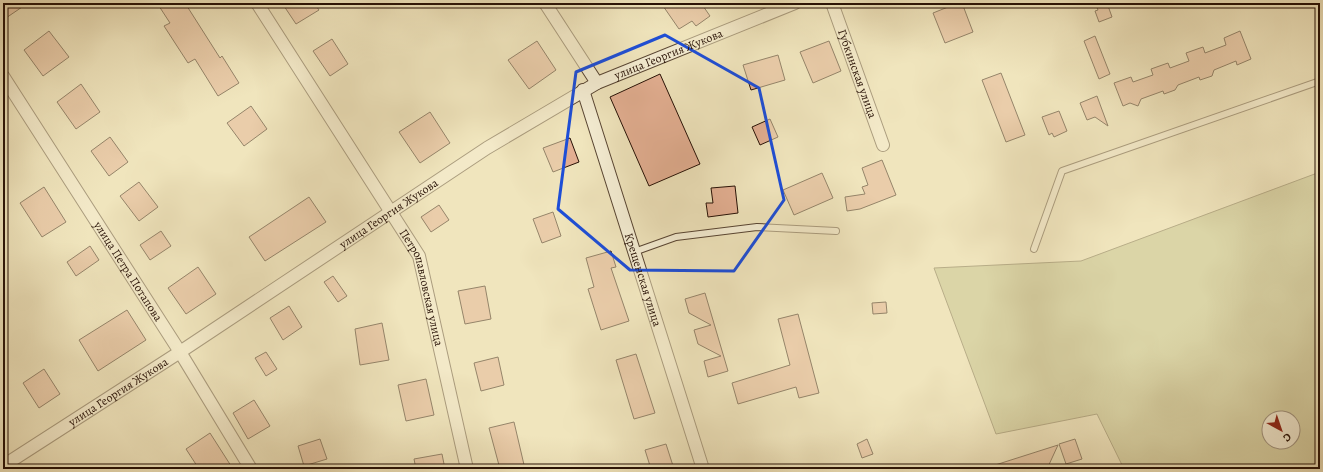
<svg xmlns="http://www.w3.org/2000/svg" width="1323" height="472" font-family="Alegreya,serif">
<style>
.green{fill:#c2c28c;stroke:#746948;fill-rule:evenodd}
.building{fill:#e3af92;stroke:#261005}
.lines{fill:none;stroke-linecap:round;stroke-linejoin:round}
.service-casing{stroke:#584533;stroke-width:8}
.minor-casing{stroke:#584533;stroke-width:14}
.service{stroke:#f5eed4;stroke-width:6}
.minor{stroke:#f5eed4;stroke-width:12}
.marked{fill:none;stroke:#1d4ed8;stroke-width:3;stroke-linejoin:round}
.labels{text-anchor:middle;dominant-baseline:central;stroke-width:3;stroke-linejoin:round;paint-order:stroke}
.street-label{font-size:12px;fill:#261005;stroke:#f5eed4}
</style>
<rect width="100%" height="100%" fill="#f0e5bd"/>
<filter id="stains"><feTurbulence type="fractalNoise" baseFrequency=".005" numOctaves="4"/><feColorMatrix values="0 0 0 0 .2 0 0 0 0 .09 0 0 0 0 .02 0 0 0 .5 -.17"/></filter>
<radialGradient id="worn" r=".72"><stop offset=".6" stop-color="#630" stop-opacity="0"/><stop offset="1" stop-color="#630" stop-opacity=".3"/></radialGradient>
<path class="green" d="M1320 172V469H1124L1097 414 996 434 934 268 1081 261ZM1269 418H1293V442H1269Z"/>
<path class="building" d="M3 3H28L3 20Z
M157 3H185L220 58 222 56 239 83 218 96 195 59 188 63 164 26 170 23Z
M282 3H314L319 10 296 24Z
M661 3H701L710 16 696 26 692 21 679 29Z
M958 3H962L973 32 945 43 933 13Z
M1095 3H1107L1112 17 1099 22 1095 11 1098 10Z
M49 31 69 57 43 76 24 50Z
M1240 31 1251 59 1237 65 1236 61 1214 70 1212 76 1200 80 1199 77 1178 85 1175 90 1164 94 1163 91 1141 99 1138 106 1130 103 1123 106 1114 83 1131 77 1133 82 1153 75 1151 69 1168 63 1170 68 1189 61 1186 53 1203 47 1205 53 1226 45 1224 38Z
M1095 36 1110 74 1099 79 1084 41Z
M332 39 348 64 330 76 313 51Z
M537 41 556 70 529 89 508 60Z
M829 41 841 71 813 83 800 52Z
M778 55 785 80 751 90 743 65Z
M1001 73 1025 135 1006 142 982 80Z
M660 74 700 164 649 186 610 97Z
M81 84 100 112 76 129 57 102Z
M1097 96 1101 107 1108 126 1095 117 1087 120 1080 103Z
M251 106 267 129 244 146 227 123Z
M1059 111 1067 131 1054 137 1052 133 1049 135 1042 117Z
M430 112 450 143 420 163 399 132Z
M770 119 778 137 760 145 752 127Z
M110 137 128 162 109 176 91 151Z
M570 138 579 162 553 172 543 148Z
M882 160 896 195 860 209 847 211 845 197 865 194 862 187 868 185 862 168Z
M822 173 833 198 794 215 783 190Z
M139 182 158 207 139 221 120 196Z
M735 186 738 213 708 217 706 203H713L711 188Z
M44 187 66 222 42 237 20 203Z
M309 197 326 222 265 261 249 237Z
M439 205 449 220 431 232 421 217Z
M553 212 561 236 542 243 533 219Z
M161 231 171 246 150 260 140 245Z
M90 246 99 260 76 276 67 262Z
M611 251 616 267 611 268 629 321 601 330 588 289 594 287 586 258Z
M198 267 216 294 186 314 168 288Z
M333 276 347 296 338 302 324 282Z
M485 286 491 319 465 324 458 291Z
M705 293 728 371 708 377 704 361 721 356 698 344 694 330 711 325 689 313 685 299Z
M886 302 887 313 873 314 872 303Z
M289 306 302 327 283 340 270 318Z
M127 310 146 340 98 371 79 340Z
M798 314 819 393 799 398 796 387 738 404 732 383 790 365 778 319Z
M382 323 389 360 360 365 355 329Z
M266 352 277 369 266 376 255 358Z
M636 354 655 413 634 419 616 360Z
M498 357 504 385 481 391 474 363Z
M44 369 60 394 39 408 23 383Z
M426 379 434 415 406 421 398 385Z
M254 400 270 426 248 439 233 413Z
M514 422 525 469H500L489 428Z
M210 433 233 469H199L186 449Z
M320 439 327 459 304 466 298 446Z
M867 439 873 454 862 458 857 444Z
M1075 439 1082 459 1066 464 1059 444Z
M666 444 674 469H651L645 450Z
M1058 445 1047 469H989V467Z
M442 454 445 469H416L414 459Z"/>
<g class="lines">
<defs>
<path id="service" d="M1034 249 1062 171 1320 81
M634 252 676 237 757 227 836 231"/>
<g id="minor">
<path id="s1" d="M257 3 419 256 467 469"/>
<path d="M545 3 597 83"/>
<path id="s2" d="M832 3 883 145"/>
<path id="s3" d="M3 76 180 352 251 469"/>
<path id="s4" d="M583 90 703 469"/>
<path id="s5" d="M3 466 180 352 487 148 597 83 795 3"/>
</g>
</defs>
<use href="#service" class="service-casing"/>
<use href="#minor" class="minor-casing"/>
<use href="#service" class="service"/>
<use href="#minor" class="minor"/>
</g>
<path d="M0 0H1323V472H0ZM665 35 759 88 784 200 734 271 630 270 558 209 576 72Z" fill="#f0e5bd" fill-opacity=".55" fill-rule="evenodd"/>
<path class="marked" d="M665 35 759 88 784 200 734 271 630 270 558 209 576 72Z"/>
<g class="labels">
<g class="street-label">
<text stroke="none"><textPath href="#s5" startOffset="784">улица Георгия Жукова</textPath></text>
<text stroke="none"><textPath href="#s2" startOffset="75">Губкинская улица</textPath></text>
<text stroke="none"><textPath href="#s5" startOffset="461">улица Георгия Жукова</textPath></text>
<text stroke="none"><textPath href="#s3" startOffset="232">улица Петра Потапова</textPath></text>
<text stroke="none"><textPath href="#s4" startOffset="199">Крещенская улица</textPath></text>
<text stroke="none"><textPath href="#s1" startOffset="331">Петропавловская улица</textPath></text>
<text stroke="none"><textPath href="#s5" startOffset="137">улица Георгия Жукова</textPath></text>
</g>
</g>
<rect width="1323" height="472" fill="none" stroke="#f0e5bd" stroke-width="16"/>
<rect x="4" y="4" width="1315" height="464" fill="none" stroke="#261005" stroke-width="2"/>
<rect x="8" y="8" width="1307" height="456" fill="none" stroke="#261005"/>
<g transform="translate(1281 430) rotate(140)"><circle r="19" fill="#f5eed4" stroke="#a29581"/>
<path d="M0-3L7 15L0 10L-7 15Z" fill="#8f2418"/>
<text y="-6" font-size="11" font-weight="bold" text-anchor="middle" fill="#261005">С</text>
</g>
<rect width="100%" height="100%" filter="url(#stains)"/>
<rect width="100%" height="100%" fill="url(#worn)"/>
</svg>
